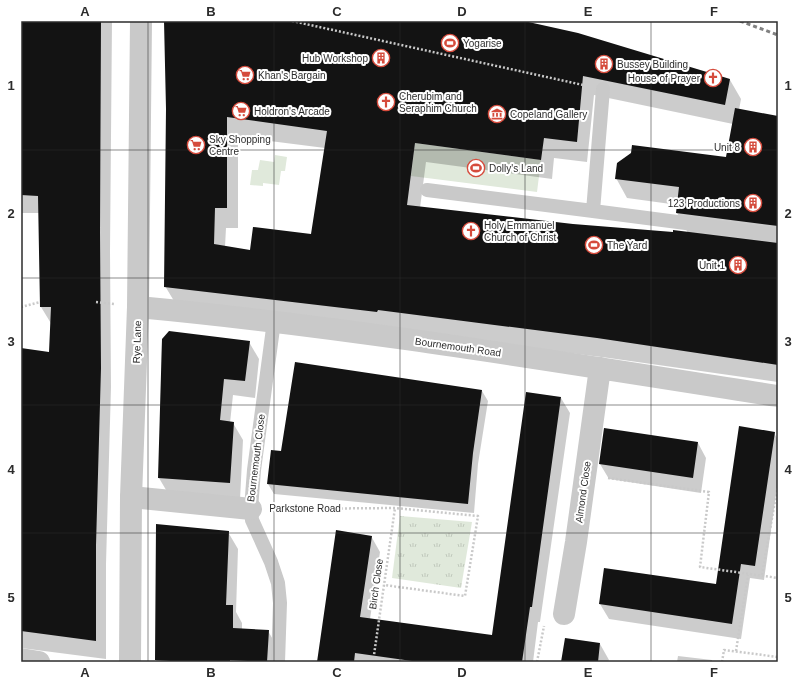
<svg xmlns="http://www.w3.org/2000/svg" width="799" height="683" font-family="Helvetica,sans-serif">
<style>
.grass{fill:url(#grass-tufts)}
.garden{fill:#e0e9db}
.shadow{fill:#0003;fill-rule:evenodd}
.building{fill:#131313;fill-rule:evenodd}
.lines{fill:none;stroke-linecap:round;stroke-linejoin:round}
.path{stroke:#c9c9c9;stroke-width:2.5;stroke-dasharray:2 2;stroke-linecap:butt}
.service{stroke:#c9c9c9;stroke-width:14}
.pedestrian{stroke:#c9c9c9;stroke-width:22}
.minor{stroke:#c9c9c9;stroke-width:22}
.rail{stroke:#818181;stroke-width:3;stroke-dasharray:4 3;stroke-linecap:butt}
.grid{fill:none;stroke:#2c2c2c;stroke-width:1;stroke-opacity:0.55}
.labels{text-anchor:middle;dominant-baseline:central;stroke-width:4;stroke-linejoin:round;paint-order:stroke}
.poi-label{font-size:10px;fill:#2c2c2c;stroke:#fff;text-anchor:start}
.street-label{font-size:10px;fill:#2c2c2c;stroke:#fff}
.neatline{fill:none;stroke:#2c2c2c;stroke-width:1.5}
.grid-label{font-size:13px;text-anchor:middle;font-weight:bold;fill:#2c2c2c}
</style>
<defs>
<pattern id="grass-tufts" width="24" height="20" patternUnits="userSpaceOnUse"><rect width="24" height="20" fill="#e0e9db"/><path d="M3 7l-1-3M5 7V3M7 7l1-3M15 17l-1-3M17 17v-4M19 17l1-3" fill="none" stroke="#c0c8bc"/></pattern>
</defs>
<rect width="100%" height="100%" fill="#fff"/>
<path class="grass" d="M400 516 472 522 461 588 392 578Z"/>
<path class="garden" d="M415 143 541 160 537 192 411 176Z
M275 155 287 157 285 171H281L279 185 263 183V186L250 185 252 170H258L260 160 274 162Z"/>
<path class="shadow" d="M21 21H112L110 251 111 387 106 564V659L21 648V349L50 353 52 325 41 307 40 213H21Z
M165 21H520L730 80 741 99 739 110 778 117V382L609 358 389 330 177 306 165 286 167 109ZM594 95 733 124 726 158 616 178 627 198 678 205 677 213 688 233 674 234 573 225 420 208 426 162 552 179 554 158 587 162ZM238 137 325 148 312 235 251 251 225 247 226 228H238Z
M162 339 249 342 259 359 255 398 233 395 230 423H233L243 440 240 500 169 495 159 478Z
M482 391 488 401 478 464 474 513 274 494 268 484 282 452Z
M561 398 570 413 540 622H538L533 662H318L371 536 380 552 370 619 493 636Z
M774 433 778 440V480L764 580 750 578 741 639 609 619 600 604 717 585Z
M698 443 706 458 701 493 609 479 600 464Z
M228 532 238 549 236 612 242 623V629L268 631 278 648 277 662H157L156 660Z
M600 644 609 660 608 662H562Z
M678 656 712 660V662H677Z"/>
<path class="building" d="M52 21H101L100 232 101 368 96 545V641L21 631V348L49 352 51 307H40L38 196 21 195V22H52Z
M164 21H524L578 33 730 79 725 105 583 76 577 142 544 138 541 160 415 143 407 205 573 224 673 232V230L778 243V365L597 338 378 310 377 312 164 287 166 109ZM227 117 327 131 311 234 253 227 250 250 214 244 215 208H227Z
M735 108 778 116V226L676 213 679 187 615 179 617 163 631 153 632 145 726 157Z
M169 331 250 341 245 381 224 379 220 420 234 422 230 483 158 478 162 339Z
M295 362 482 390 473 453 468 504 267 484 271 450 281 451Z
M526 392 561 397 532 607H530L522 662H419L355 653 354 662H317L336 530 372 536 360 617 492 635Z
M739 426 775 432 755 566 741 564 732 624 599 604 604 568 716 584Z
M604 428 698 442 693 478 599 464Z
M156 524 229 531 226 605H233V628L269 630 267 662 230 660V662H186L155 660Z
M565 638 600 643 598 662H561Z"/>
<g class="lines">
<path class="path" d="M292 21 583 85
M96 302 114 304
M21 307 40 302
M608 478 709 492 700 567 778 578
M273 509 395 508 478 516 465 596 384 585
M762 575 778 484
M736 651 748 575
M373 662 395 508
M537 662 544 626
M722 662 724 650 778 657"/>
<path class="service" d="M603 89 593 211 778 235
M427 190 593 211
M274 321 254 470 251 509 252 520 271 562 278 583 280 603 278 662"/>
<path class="pedestrian" d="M131 497 251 509"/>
<path class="minor" d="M138 307C352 327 565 363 778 396
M564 614 576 542 600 368
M21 659 39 662
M130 662 131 497 138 307 141 21"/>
<path class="rail" d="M740 21 778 35"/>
</g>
<path class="grid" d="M148 21V662M274 21V662M400 21V662M525 21V662M651 21V662M21 150H778M21 278H778M21 405H778M21 533H778"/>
<defs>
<symbol id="stadium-ring" viewBox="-11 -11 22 22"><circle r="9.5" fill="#fff" stroke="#d54b3c" stroke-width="1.5"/><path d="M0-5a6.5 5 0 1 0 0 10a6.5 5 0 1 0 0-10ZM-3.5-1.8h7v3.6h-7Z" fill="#d54b3c"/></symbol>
<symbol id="building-ring" viewBox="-11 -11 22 22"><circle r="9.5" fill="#fff" stroke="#d54b3c" stroke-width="1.5"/><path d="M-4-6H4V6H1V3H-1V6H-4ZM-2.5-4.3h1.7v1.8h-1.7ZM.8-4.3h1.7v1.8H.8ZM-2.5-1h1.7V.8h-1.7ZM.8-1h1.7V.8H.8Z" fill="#d54b3c"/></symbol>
<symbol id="supermarket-ring" viewBox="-11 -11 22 22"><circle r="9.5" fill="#fff" stroke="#d54b3c" stroke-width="1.5"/><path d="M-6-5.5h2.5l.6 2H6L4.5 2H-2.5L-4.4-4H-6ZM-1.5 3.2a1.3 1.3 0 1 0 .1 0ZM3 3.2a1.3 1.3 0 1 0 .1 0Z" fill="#d54b3c"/></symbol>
<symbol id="church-ring" viewBox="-11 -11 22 22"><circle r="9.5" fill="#fff" stroke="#d54b3c" stroke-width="1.5"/><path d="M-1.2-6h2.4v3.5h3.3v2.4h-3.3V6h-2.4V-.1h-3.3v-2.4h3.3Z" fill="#d54b3c"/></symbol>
<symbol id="museum-ring" viewBox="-11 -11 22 22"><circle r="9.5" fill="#fff" stroke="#d54b3c" stroke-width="1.5"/><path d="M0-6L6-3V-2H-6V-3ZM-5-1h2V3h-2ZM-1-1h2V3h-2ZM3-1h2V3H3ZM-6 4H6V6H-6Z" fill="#d54b3c"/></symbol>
</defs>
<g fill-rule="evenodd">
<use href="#stadium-ring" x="440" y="33" width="20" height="20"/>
<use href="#building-ring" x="371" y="48" width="20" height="20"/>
<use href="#building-ring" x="594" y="54" width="20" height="20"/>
<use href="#supermarket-ring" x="235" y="65" width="20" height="20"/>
<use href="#church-ring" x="703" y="68" width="20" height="20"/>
<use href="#church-ring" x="376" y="92" width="20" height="20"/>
<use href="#supermarket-ring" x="231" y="101" width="20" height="20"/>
<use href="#museum-ring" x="487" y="104" width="20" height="20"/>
<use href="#supermarket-ring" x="186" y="135" width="20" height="20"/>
<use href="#building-ring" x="743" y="137" width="20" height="20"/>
<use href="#stadium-ring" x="466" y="158" width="20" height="20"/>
<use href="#building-ring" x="743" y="193" width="20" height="20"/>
<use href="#church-ring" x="461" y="221" width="20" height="20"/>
<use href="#stadium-ring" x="584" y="235" width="20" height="20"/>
<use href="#building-ring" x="728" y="255" width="20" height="20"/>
</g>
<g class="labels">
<g class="poi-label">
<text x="463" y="43">Yogarise</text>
<text x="368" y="58" text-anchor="end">Hub Workshop</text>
<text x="617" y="64">Bussey Building</text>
<text x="258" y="75">Khan's Bargain</text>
<text x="700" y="78" text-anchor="end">House of Prayer</text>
<text x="399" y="96">Cherubim and<tspan x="399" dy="12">Seraphim Church</tspan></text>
<text x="254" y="111">Holdron's Arcade</text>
<text x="510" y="114">Copeland Gallery</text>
<text x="209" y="139">Sky Shopping<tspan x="209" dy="12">Centre</tspan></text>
<text x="740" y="147" text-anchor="end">Unit 8</text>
<text x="489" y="168">Dolly's Land</text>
<text x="740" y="203" text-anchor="end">123 Productions</text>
<text x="484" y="225">Holy Emmanuel<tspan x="484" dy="12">Church of Christ</tspan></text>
<text x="607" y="245">The Yard</text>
<text x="725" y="265" text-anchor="end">Unit 1</text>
</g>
<g class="street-label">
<text transform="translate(137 342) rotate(-88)">Rye Lane</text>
<text transform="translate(458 347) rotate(8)">Bournemouth Road</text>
<text transform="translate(256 458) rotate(-83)">Bournemouth Close</text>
<text transform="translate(583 492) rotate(-82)">Almond Close</text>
<text x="305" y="508">Parkstone Road</text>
<text transform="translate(376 584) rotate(-82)">Birch Close</text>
</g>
</g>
<rect width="799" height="683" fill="none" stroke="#ffffff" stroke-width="44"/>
<rect x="22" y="22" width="755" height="639" class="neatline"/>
<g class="grid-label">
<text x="85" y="16">A</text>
<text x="211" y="16">B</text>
<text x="337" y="16">C</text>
<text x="462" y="16">D</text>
<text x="588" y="16">E</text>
<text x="714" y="16">F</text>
<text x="11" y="90">1</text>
<text x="788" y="90">1</text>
<text x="11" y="218">2</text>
<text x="788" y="218">2</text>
<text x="11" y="346">3</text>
<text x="788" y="346">3</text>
<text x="11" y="474">4</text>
<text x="788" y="474">4</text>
<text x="11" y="602">5</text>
<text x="788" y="602">5</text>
<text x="85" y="677">A</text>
<text x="211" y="677">B</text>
<text x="337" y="677">C</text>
<text x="462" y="677">D</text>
<text x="588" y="677">E</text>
<text x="714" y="677">F</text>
</g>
</svg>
